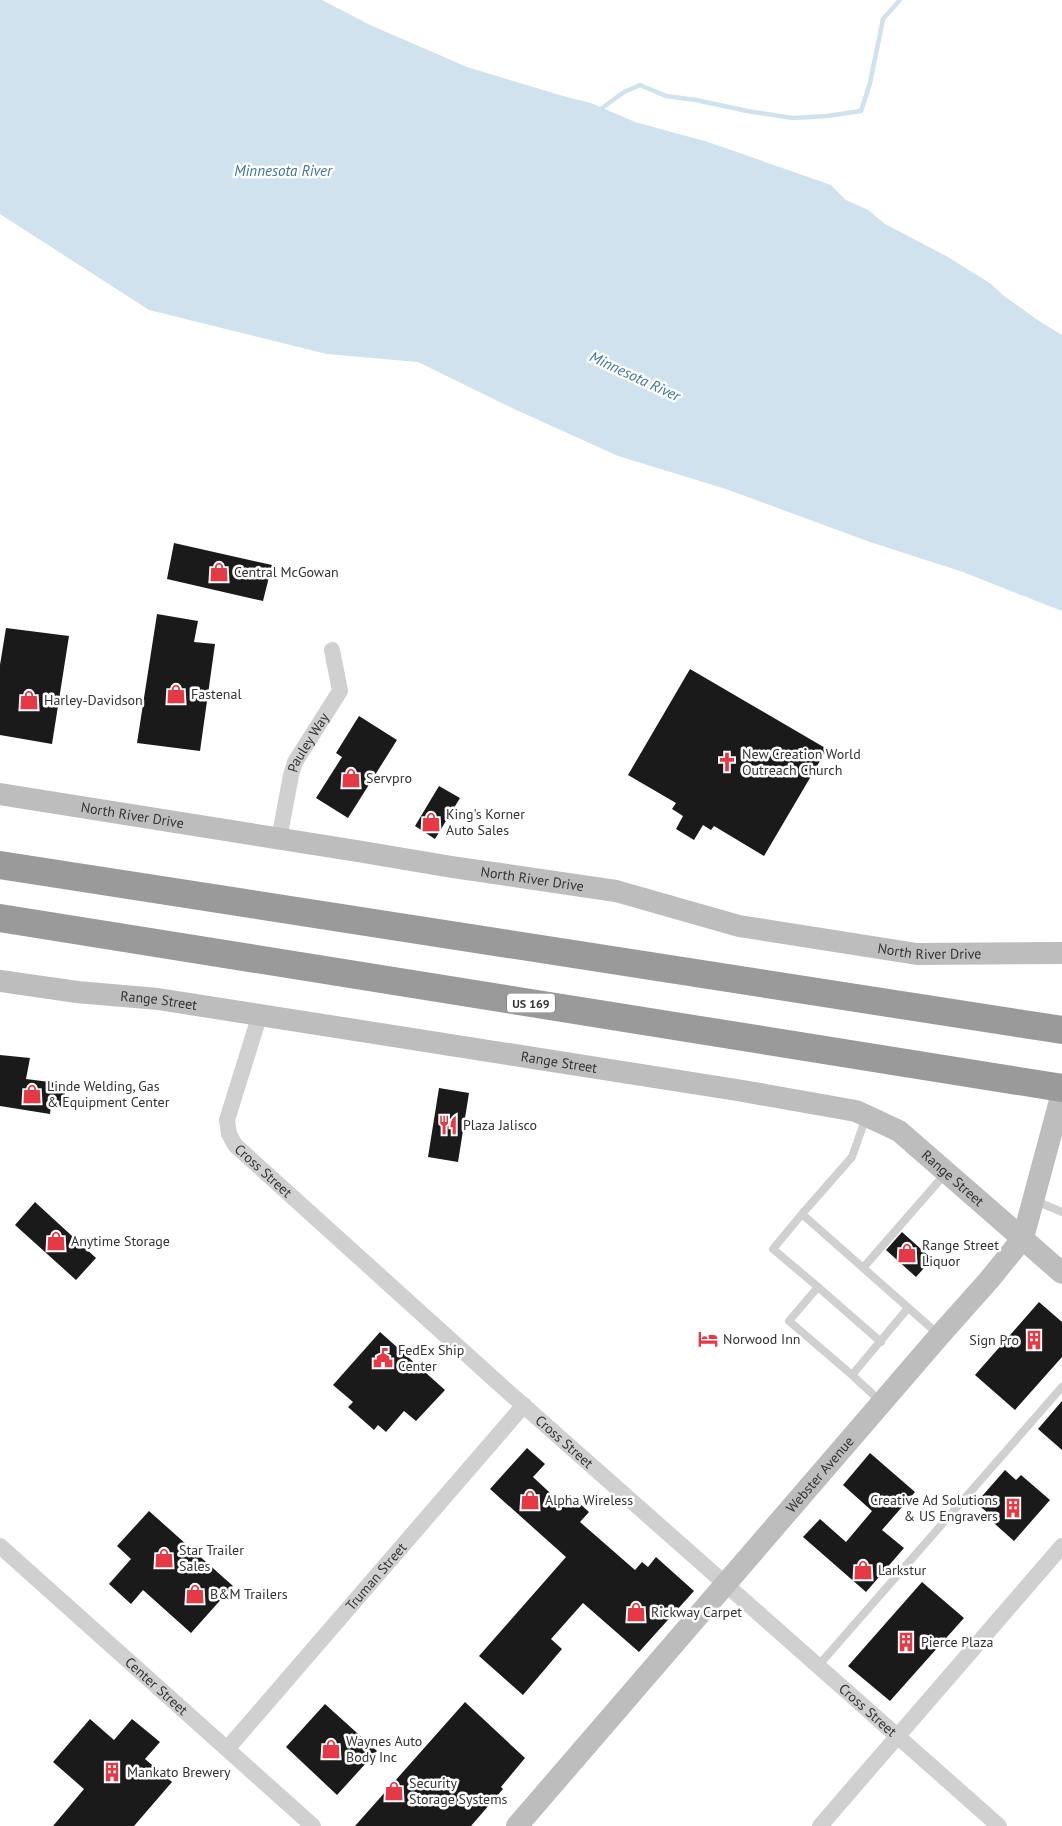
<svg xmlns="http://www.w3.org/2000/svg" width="1062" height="1826" font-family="'PT Sans',sans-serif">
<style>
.water{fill:#cfe2ee}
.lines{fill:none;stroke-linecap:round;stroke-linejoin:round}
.stream{stroke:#cfe2ee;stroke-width:4.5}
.building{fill:#1a1a1a}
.lane{stroke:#d0d0d0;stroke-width:8}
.street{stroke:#d0d0d0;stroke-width:16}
.secondary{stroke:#bdbdbd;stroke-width:22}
.highway{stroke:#9a9a9a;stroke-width:28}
.labels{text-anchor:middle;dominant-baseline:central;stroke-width:5;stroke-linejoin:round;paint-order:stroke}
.shield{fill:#fff;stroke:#707070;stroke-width:1}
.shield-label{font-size:12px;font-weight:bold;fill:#333}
.poi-label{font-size:14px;fill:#333;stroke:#fff;text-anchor:start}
.street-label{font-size:14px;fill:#333;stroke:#fff}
.water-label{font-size:15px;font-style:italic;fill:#3f7597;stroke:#fff}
</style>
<rect width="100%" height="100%" fill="#fff"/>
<path class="water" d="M0 0H322L370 25 467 67 563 96 591 103 635 122 708 142 831 185 846 200 868 210 885 224 948 257 991 284 1004 296 1039 321 1062 335V611L963 572 870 542 726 489 618 456 512 408 418 362 327 354 149 310 0 214Z"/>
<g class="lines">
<path class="stream" d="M598 111 624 92 640 85 666 96 696 100 747 111 792 118 827 116 861 111 870 83 883 19 900 0"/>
</g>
<path class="building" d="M174 543 272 565 263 601 167 579Z
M157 614 198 621 194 642 215 644 200 751 137 743Z
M6 628 69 636 52 744 0 735V665Z
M690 669 827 749 764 856 714 826 711 830 703 825 694 840 676 829 683 816 672 809 676 803 628 775Z
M359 716 397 740 348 818 316 798 342 757 336 753Z
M439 786 460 798 435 839 415 826Z
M0 1055 30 1058 26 1079 66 1084 63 1107 51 1105 50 1114 0 1106Z
M439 1088 469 1093 458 1162 428 1157Z
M35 1202 96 1258 76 1280 15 1225Z
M902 1232 932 1259 916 1277 886 1250Z
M1039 1302 1062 1322V1357L1015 1410 975 1375Z
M380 1332 445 1390 416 1421 404 1411 386 1432 378 1425 374 1430 348 1407 353 1402 333 1385Z
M1062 1401V1450L1038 1429Z
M527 1448 545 1464 533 1477 562 1504 570 1495 589 1512 580 1522 635 1570 642 1562 648 1567 656 1557 694 1591 639 1652 583 1603 551 1639 562 1649 523 1695 479 1656 566 1557 490 1489Z
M870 1453 915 1492 882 1530 904 1548 866 1592 803 1537 820 1519 846 1542 872 1511 843 1485Z
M1005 1470 1016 1480 1021 1475 1050 1500 1014 1541 986 1516 988 1513 976 1503Z
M149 1511 233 1586 191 1633 143 1590 131 1604 109 1584 131 1559 117 1546Z
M922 1582 964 1618 890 1701 848 1666Z
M465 1702 525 1758 501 1787 503 1789 471 1826H355Z
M325 1704 377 1751 337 1795 286 1747Z
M90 1719 114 1740 132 1719 160 1742 145 1759 172 1782 134 1826H53L84 1789 53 1762Z"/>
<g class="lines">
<path class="lane" d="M866 1117 852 1157 802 1214 938 1334
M1036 1201 1062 1212
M802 1214 773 1249 818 1287
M863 1268 945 1174
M881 1342 818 1287 789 1321 852 1375 908 1308
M852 1375 880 1401
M818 1666 1062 1387"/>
<g class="street">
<path id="s1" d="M279 839 291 775 295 762 340 691 332 650"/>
<path id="s2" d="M260 1014 227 1120 229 1134 235 1145 506 1390 999 1826"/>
<path id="s3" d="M0 1546 313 1826"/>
<path id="s4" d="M227 1749 524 1405"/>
<path d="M820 1826 1062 1546"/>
</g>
<g class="secondary">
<path id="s5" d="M0 794 357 851 452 867 616 891 739 926 917 954 1062 953"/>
<path id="s6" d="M0 981 77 992 158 999 737 1090 856 1111 899 1131 1062 1273"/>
<path id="s7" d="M517 1826 940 1335 989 1280 1023 1238 1062 1093"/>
</g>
<path class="highway" d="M0 865 1062 1030
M0 918 1062 1088"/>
</g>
<defs>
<symbol id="shop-bare" viewBox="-9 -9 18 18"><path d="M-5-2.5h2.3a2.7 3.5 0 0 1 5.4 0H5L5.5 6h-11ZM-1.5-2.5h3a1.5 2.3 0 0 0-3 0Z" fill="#e63946" stroke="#fff" stroke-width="2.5" paint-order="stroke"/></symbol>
<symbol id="church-bare" viewBox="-9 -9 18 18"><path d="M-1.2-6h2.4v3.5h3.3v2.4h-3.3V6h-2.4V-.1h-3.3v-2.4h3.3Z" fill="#e63946" stroke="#fff" stroke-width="2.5" paint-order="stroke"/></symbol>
<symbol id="restaurant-bare" viewBox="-9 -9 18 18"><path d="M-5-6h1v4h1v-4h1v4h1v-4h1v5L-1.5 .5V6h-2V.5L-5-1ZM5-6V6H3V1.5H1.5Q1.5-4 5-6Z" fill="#e63946" stroke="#fff" stroke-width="2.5" paint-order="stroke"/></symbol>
<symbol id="hotel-bare" viewBox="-9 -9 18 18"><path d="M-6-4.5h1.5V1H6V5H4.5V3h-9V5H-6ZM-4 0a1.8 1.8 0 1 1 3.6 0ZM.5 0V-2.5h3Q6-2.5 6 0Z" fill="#e63946" stroke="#fff" stroke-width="2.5" paint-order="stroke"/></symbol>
<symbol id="building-bare" viewBox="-9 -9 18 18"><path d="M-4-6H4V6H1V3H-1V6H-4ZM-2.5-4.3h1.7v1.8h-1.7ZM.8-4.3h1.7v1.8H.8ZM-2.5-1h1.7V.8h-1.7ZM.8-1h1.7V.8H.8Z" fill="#e63946" stroke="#fff" stroke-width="2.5" paint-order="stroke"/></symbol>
<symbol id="civic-bare" viewBox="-9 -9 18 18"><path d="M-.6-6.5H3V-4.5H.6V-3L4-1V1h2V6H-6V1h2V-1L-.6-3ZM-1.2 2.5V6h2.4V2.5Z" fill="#e63946" stroke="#fff" stroke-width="2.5" paint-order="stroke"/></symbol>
</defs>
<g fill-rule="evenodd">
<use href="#shop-bare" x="205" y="558" width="28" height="28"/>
<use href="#shop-bare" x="162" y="680" width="28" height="28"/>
<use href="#shop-bare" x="15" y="686" width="28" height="28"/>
<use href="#church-bare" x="713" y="748" width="28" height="28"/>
<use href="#shop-bare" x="337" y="764" width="28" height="28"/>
<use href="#shop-bare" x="417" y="808" width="28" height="28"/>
<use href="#shop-bare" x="18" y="1080" width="28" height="28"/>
<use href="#restaurant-bare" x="434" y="1111" width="28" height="28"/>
<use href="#shop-bare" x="42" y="1227" width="28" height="28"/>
<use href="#shop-bare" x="893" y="1239" width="28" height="28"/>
<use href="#hotel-bare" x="694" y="1325" width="28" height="28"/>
<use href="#building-bare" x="1020" y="1326" width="28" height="28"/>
<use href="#civic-bare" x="369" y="1344" width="28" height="28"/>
<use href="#shop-bare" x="516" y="1486" width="28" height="28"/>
<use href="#building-bare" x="999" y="1494" width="28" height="28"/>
<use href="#shop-bare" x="150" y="1544" width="28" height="28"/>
<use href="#shop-bare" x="849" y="1556" width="28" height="28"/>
<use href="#shop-bare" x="181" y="1580" width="28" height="28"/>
<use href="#shop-bare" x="622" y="1598" width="28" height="28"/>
<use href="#building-bare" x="892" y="1628" width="28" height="28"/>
<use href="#shop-bare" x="317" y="1735" width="28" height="28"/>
<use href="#building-bare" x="98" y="1758" width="28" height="28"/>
<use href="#shop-bare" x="380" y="1777" width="28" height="28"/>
</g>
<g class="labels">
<rect class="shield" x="507" y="993.5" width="48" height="19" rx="4"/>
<g class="shield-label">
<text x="531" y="1003">US 169</text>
</g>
<g class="poi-label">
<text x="234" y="572">Central McGowan</text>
<text x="191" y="694">Fastenal</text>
<text x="44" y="700">Harley-Davidson</text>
<text x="742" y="754">New Creation World<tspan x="742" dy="16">Outreach Church</tspan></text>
<text x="366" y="778">Servpro</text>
<text x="446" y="814">King's Korner<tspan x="446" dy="16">Auto Sales</tspan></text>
<text x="47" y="1086">Linde Welding, Gas<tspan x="47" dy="16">&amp; Equipment Center</tspan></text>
<text x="463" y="1125">Plaza Jalisco</text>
<text x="71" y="1241">Anytime Storage</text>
<text x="922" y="1245">Range Street<tspan x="922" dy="16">Liquor</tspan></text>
<text x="723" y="1339">Norwood Inn</text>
<text x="1019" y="1340" text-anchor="end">Sign Pro</text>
<text x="398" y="1350">FedEx Ship<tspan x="398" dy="16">Center</tspan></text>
<text x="545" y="1500">Alpha Wireless</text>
<text x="998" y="1500" text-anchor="end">Creative Ad Solutions<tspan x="998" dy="16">&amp; US Engravers</tspan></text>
<text x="179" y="1550">Star Trailer<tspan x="179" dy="16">Sales</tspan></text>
<text x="878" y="1570">Larkstur</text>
<text x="210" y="1594">B&amp;M Trailers</text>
<text x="651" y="1612">Rickway Carpet</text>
<text x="921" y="1642">Pierce Plaza</text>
<text x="346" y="1741">Waynes Auto<tspan x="346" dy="16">Body Inc</tspan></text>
<text x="127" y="1772">Mankato Brewery</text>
<text x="409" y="1783">Security<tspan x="409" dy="16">Storage Systems</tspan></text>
</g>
<g class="street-label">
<text stroke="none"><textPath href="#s1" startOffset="102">Pauley Way</textPath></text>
<text stroke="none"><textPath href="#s5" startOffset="134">North River Drive</textPath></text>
<text stroke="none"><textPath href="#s5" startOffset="539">North River Drive</textPath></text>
<text stroke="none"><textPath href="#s5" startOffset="944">North River Drive</textPath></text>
<text stroke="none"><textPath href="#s6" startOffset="160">Range Street</textPath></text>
<text stroke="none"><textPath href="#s6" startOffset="565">Range Street</textPath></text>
<text stroke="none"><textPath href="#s2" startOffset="176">Cross Street</textPath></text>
<text stroke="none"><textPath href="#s6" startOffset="985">Range Street</textPath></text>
<text stroke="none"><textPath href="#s2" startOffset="581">Cross Street</textPath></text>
<text stroke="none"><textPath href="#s7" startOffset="464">Webster Avenue</textPath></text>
<text stroke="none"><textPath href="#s4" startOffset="228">Truman Street</textPath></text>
<text stroke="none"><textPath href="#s3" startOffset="210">Center Street</textPath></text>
<text stroke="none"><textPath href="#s2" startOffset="986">Cross Street</textPath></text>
</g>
<g class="water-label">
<text x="283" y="170">Minnesota River</text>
<text transform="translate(635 376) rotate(25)">Minnesota River</text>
</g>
</g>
</svg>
